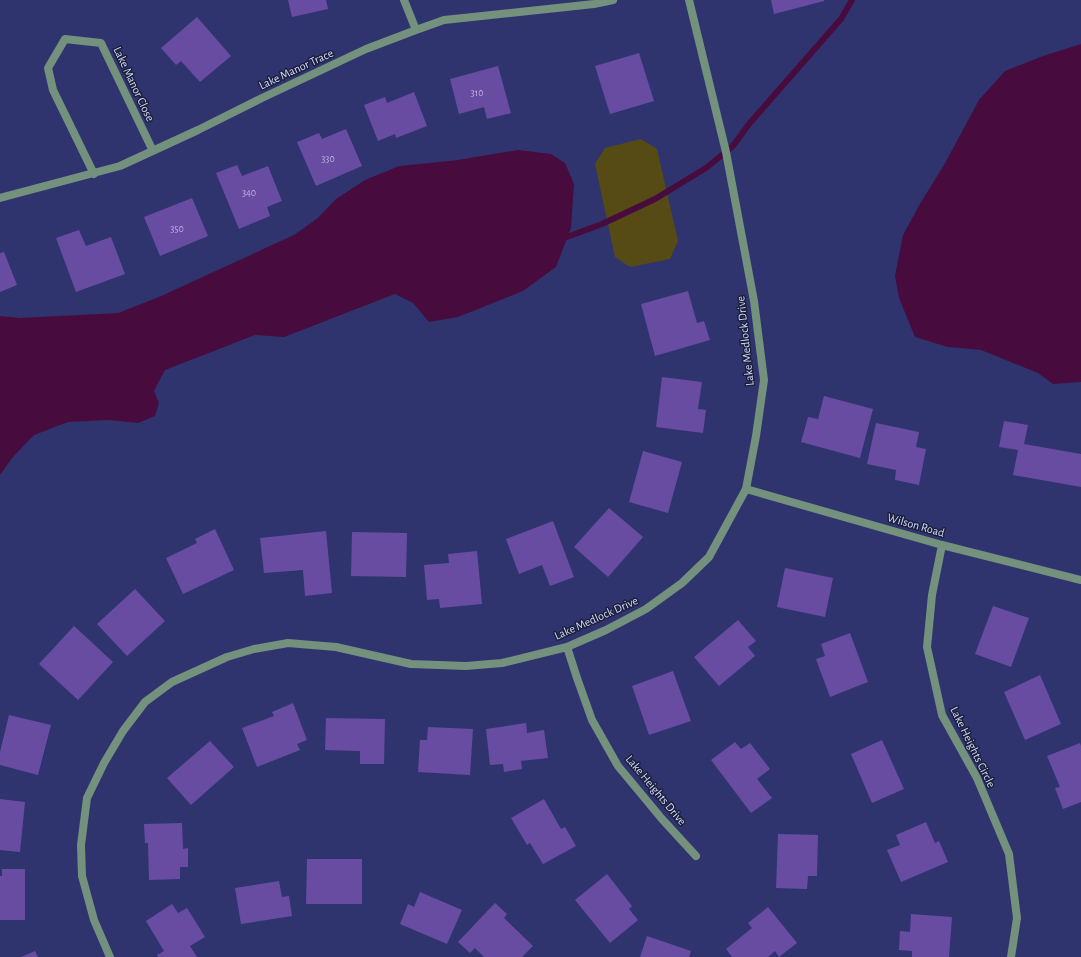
<svg xmlns="http://www.w3.org/2000/svg" width="1081" height="957" font-family="'Alegreya Sans',sans-serif">
<style>
.green{fill:#564a15}
.water{fill:#470c3d}
.lines{fill:none;stroke-linecap:round;stroke-linejoin:round}
.stream{stroke:#470c3d;stroke-width:6}
.building{fill:#684ca1}
.minor{stroke:#73917d;stroke-width:8}
.labels{text-anchor:middle;dominant-baseline:central;stroke-width:3;stroke-linejoin:round;paint-order:stroke}
.number-label{font-size:10px;fill:#b8b6e7}
.street-label{font-size:12px;fill:#d2dafe;stroke:#1c203b}
</style>
<rect width="100%" height="100%" fill="#2f346f"/>
<path class="green" d="M641 139 657 149 678 241 670 259 630 267 615 257 595 164 605 148Z"/>
<path class="water" d="M1081 44V382L1053 384 1038 373 981 350 948 347 915 337 899 298 895 276 903 235 921 202 944 165 979 100 1005 71 1043 56Z
M518 150 551 154 565 163 574 184 571 228 556 267 523 291 458 317 429 322 413 303 395 294 284 337 255 335 165 370 154 391 159 403 155 416 138 423 109 420 68 422 34 435 12 458 0 475V316L19 318 118 313 159 297 294 235 318 218 336 199 365 180 399 166 458 160Z"/>
<g class="lines">
<path class="stream" d="M567 237 602 224 655 199 706 168 733 146 749 124 841 19 852 0"/>
</g>
<path class="building" d="M288 0H326L328 9 292 17Z
M771 0H824V1L774 14Z
M197 17 231 56 200 82 181 61 176 65 161 48Z
M639 53 654 101 610 114 595 66Z
M498 66 511 113 487 119 484 107 459 114 450 79Z
M414 92 427 126 396 138 395 134 378 141 364 105 385 97 387 103Z
M346 129 362 166 316 186 297 142 319 133 322 139Z
M237 165 242 176 268 166 282 201 267 207 270 216 239 229 216 173Z
M192 198 208 236 160 256 144 217Z
M79 230 86 246 111 237 125 274 76 292 56 238Z
M4 252 17 285 0 292V253Z
M688 291 697 323 704 321 710 340 655 356 641 304Z
M662 377 702 382 698 409 706 410 703 433 656 427Z
M824 396 873 409 860 458 801 442 808 417 818 419Z
M1004 421 1028 425 1024 444 1081 454V487L1013 475 1018 450 999 447Z
M876 423 919 432 916 447 926 449 919 485 895 480 896 470 867 464Z
M643 451 682 462 668 513 629 502Z
M609 508 643 537 608 577 574 547Z
M553 521 574 577 550 586 542 565 519 574 506 539Z
M215 529 234 570 183 594 166 558 197 543 195 539Z
M326 531 332 593 305 596 303 570 264 573 260 538Z
M352 532 407 533 406 577 351 576Z
M477 551 482 604 440 608 439 599 427 600 424 565 449 563 448 554Z
M785 568 833 578 825 617 777 607Z
M135 589 165 621 127 656 97 624Z
M993 606 1029 618 1011 667 975 654Z
M738 620 756 641 748 647 755 656 719 686 694 657Z
M74 626 113 662 78 700 39 664Z
M850 633 868 682 830 697 816 659 825 656 821 644Z
M673 671 691 721 649 735 632 686Z
M1040 675 1061 724 1025 740 1004 692Z
M293 703 307 740 297 744 300 750 257 767 242 728 274 716 272 712Z
M9 715 51 725 38 775 0 765V752Z
M326 718 385 719 384 764H360V751L325 750Z
M526 723 527 733 544 730 548 758 521 761 522 769 504 772 503 764 490 765 486 729Z
M428 727 473 729 470 775 418 772 420 740H427Z
M882 740 904 789 872 803 851 754Z
M210 741 234 767 191 805 167 778Z
M735 742 741 749 750 743 770 769 757 779 772 798 751 813 711 760Z
M1080 743 1081 746V802L1063 809 1055 788 1060 787 1047 756Z
M0 799 25 802 20 852 0 850Z
M544 799 561 829 565 827 576 846 543 864 530 843 527 845 511 818Z
M926 822 935 843 939 841 948 862 901 882 887 850 900 845 896 835Z
M182 823 183 849 188 848V867H180V879L149 880 148 843H145L144 824Z
M778 834 818 835 817 876H808L807 889 776 888Z
M307 859H362V904H306Z
M2 869H25V920H0V876H2Z
M607 874 632 906 629 909 638 920 610 943 575 900Z
M279 881 282 897 289 896 292 916 241 924 235 888Z
M420 892 462 910 447 944 400 924 408 904 414 907Z
M495 903 507 914 504 918 533 946 522 957H484L475 948 470 953 458 942Z
M172 904 178 913 187 908 205 937 190 946 197 957H158L157 955 164 951 146 921Z
M768 907 797 943 779 957 775 951 768 957H732L726 949 752 928 748 923Z
M911 914 952 917 949 957H912V951L899 950 900 931 910 932Z
M647 936 691 951 689 957H640Z
M35 951 38 957H21Z"/>
<g class="lines">
<path class="minor" d="M404 0 416 30
M94 174 53 90 48 68 65 39 101 43 153 151
M0 198 120 166 198 130 262 98 366 49 416 30 444 20 594 4 613 0
M746 489 942 545 1081 580
M942 545 932 595 927 647 942 715 977 778 1009 854 1017 918 1011 957
M567 647 577 678 592 720 618 766 662 819 696 856
M110 957 94 920 82 876 81 845 87 798 104 763 123 731 145 702 172 682 227 657 254 649 288 643 336 647 411 664 466 666 502 663 567 647 606 630 646 609 682 583 709 557 746 489 756 436 764 380 754 301 726 152 689 0"/>
</g>
<g class="labels">
<g class="number-label">
<text x="477" y="93">310</text>
<text x="328" y="159">330</text>
<text x="249" y="193">340</text>
<text x="177" y="229">350</text>
</g>
<g class="street-label">
<text transform="translate(296 69) rotate(-25)">Lake Manor Trace</text>
<text transform="translate(134 84) rotate(65)">Lake Manor Close</text>
<text transform="translate(745 341) rotate(-96)">Lake Medlock Drive</text>
<text transform="translate(916 525) rotate(16)">Wilson Road</text>
<text transform="translate(596 618) rotate(-24)">Lake Medlock Drive</text>
<text transform="translate(973 747) rotate(64)">Lake Heights Circle</text>
<text transform="translate(656 790) rotate(50)">Lake Heights Drive</text>
</g>
</g>
</svg>
